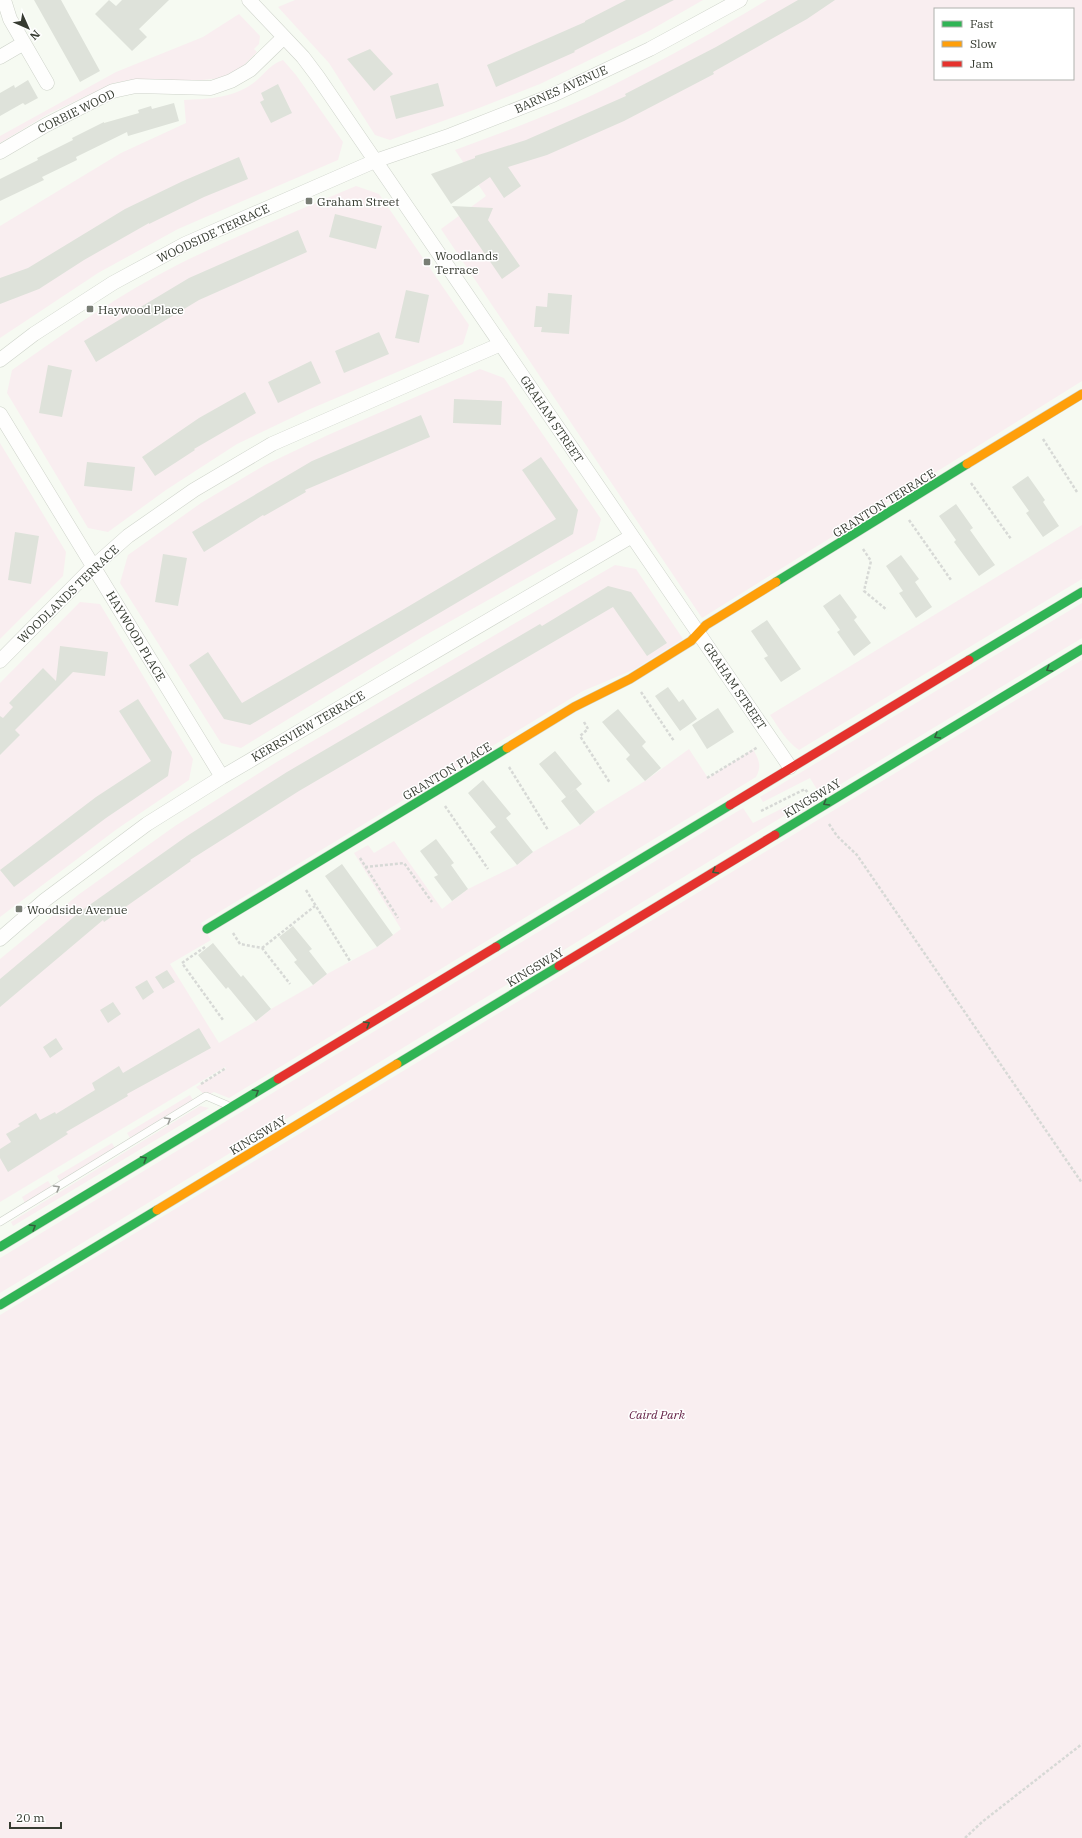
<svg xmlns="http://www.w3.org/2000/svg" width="1082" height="1838" font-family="'IBM Plex Serif',serif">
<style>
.green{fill:#f9eef0;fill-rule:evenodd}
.building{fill:#dee2da}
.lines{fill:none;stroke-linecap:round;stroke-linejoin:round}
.lane-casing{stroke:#ced3ca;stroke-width:8}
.street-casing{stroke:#ced3ca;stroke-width:15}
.fast-casing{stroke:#ced3ca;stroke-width:10}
.slow-casing{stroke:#ced3ca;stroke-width:10}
.jam-casing{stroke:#ced3ca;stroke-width:10}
.path{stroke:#d7d9d6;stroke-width:2.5;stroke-dasharray:3 2;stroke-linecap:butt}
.lane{stroke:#fefefd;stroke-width:7}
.street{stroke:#fefefd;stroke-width:14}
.fast{stroke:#30b455;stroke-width:9}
.slow{stroke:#ff9f0a;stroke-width:9}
.jam{stroke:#e5322d;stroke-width:9}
.oneway{stroke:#345f3c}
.oneway2{stroke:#9a9c97}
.poi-dot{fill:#797e75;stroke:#fff;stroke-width:1.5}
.labels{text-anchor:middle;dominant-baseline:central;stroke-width:3;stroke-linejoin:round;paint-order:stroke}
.street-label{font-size:12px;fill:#363b31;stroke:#fff}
.poi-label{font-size:12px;fill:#363b31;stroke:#fff;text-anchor:start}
.park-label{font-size:12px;font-style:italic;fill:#601b41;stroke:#fff}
</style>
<rect width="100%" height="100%" fill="#f6faf2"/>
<path class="green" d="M295 0H703L649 31 540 84 479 108 390 140 375 135 329 63 278 7Z
M767 0H1082V381L702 618 441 229 486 196 455 150C509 130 564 110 615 84 667 58 718 30 767 0ZM935 9H1073V79H935Z
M239 14 260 36 259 44 254 49 257 52 242 67 222 78 192 81 132 80 114 83 48 114 0 143V136L116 72 203 37Z
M283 60 296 75 343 142 338 160 178 229 98 273 0 338V226L121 153 186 123 184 100C209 99 235 98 256 81 265 73 271 64 283 60Z
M356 186 379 194 469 325 463 344 308 410 237 444 166 490 108 532 88 528 7 393 12 370C66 332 121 293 181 263 238 235 297 211 356 186Z
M480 369 504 378 601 519 595 540 424 636 241 748 221 743 120 583 128 555 201 503 265 465 328 435Z
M0 443 66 552 63 576 0 639Z
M1082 525V579L799 750C786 741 779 728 770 715Z
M615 565 636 569 683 639 635 669 583 691 201 923 211 940 170 964 219 1043 256 1021 271 1009 313 985 327 974 377 947 401 929 354 853 368 845 374 853 394 841 442 909 468 889 517 865 533 852 580 825 595 812 645 781 689 749 708 778 753 749C759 760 762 766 756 777L229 1098 214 1092 206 1096 196 1087 226 1069 225 1067 0 1202V959L78 895 175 826 275 763Z
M80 602 100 604 193 759 189 780 117 829 0 917V683Z
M1082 603V638L821 796 810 778 763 802 760 797Z
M1082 660V1838H0V1315Z
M799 800 802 805 0 1293V1258L743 808 753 823Z
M190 1095 193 1100 130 1138 127 1133Z
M200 1106 209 1108 13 1226 11 1222Z
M112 1143 115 1148 60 1181 57 1176Z
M48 1181 52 1187 25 1203 22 1197Z"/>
<path class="building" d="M34 0H61L100 71 80 82Z
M109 0 116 6 122 0H169L139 29 147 37 132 51 95 14Z
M626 0H674L574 51 575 52 496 87 487 65 585 22V21Z
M798 0H835L807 19 713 72 714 74 624 121 547 155 508 167 521 186 504 198 490 177 451 204 431 174 475 158V156L526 140 626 96 625 94 716 47Z
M370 49 393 74 374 91 347 59Z
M28 80 38 98 25 105 23 103 0 116V93L14 85 15 88Z
M438 83 444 106 396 119 390 96Z
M278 84 292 113 271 123 260 102 264 100 261 93Z
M174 103 179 121 128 136 127 132 76 157 77 160 42 177 44 180 0 201V179L38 160 37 158 73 140 72 138 104 122V123L139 113 138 110 151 106 152 109Z
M239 157 248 179 204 197 149 224V223L84 260 39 289 0 304V278L28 268 125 209 183 181Z
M452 206 493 208 488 220 520 266 502 279Z
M335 214 382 226 376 249 329 237Z
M298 230 307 252 199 300 96 362 84 341 189 278Z
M406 290 429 295 419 343 395 338Z
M548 293 572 295 569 334 541 332 542 327H534L536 306 547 307Z
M379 332 389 354 344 373 335 351Z
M311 361 321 383 278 403 268 382Z
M48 365 72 370 62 417 39 413Z
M245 392 256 413 194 449 195 450 155 476 142 457 199 418Z
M454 399 502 401 501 425 453 423Z
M421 415 430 437 305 490 306 492 264 516 263 515 204 552 192 532 312 461Z
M541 457 578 510 573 534 250 725 224 719 189 665 208 652 242 703 399 612 556 519 522 470Z
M87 462 135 467 132 491 84 486Z
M1028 476 1045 500 1043 502 1059 526 1043 537 1026 513 1029 511 1012 487Z
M956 504 973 528 970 530 995 565 979 576 954 542 956 540 939 516Z
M15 532 39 536 31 584 8 580Z
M163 554 187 558 178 606 155 602Z
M901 555 919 579 915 582 932 607 916 618 899 593 903 591 886 566Z
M608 586 631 592 667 643 647 656 613 607 299 791 190 860 191 861 104 922 103 920 0 1007V979L81 911 187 836 287 772 540 624 542 626Z
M840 594 857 617 854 620 871 643 854 656 837 632 840 630 823 606Z
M767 620 801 669 781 682 764 658 768 656 751 631Z
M60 646 108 652 105 676 73 672 15 730 20 735 0 755V716L3 718 13 707 9 703 43 668 56 681Z
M668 687 679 702 683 699 697 719 680 731 655 696Z
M138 699 172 752 168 776 106 818 14 887 0 870 96 797 151 761 119 711Z
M718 708 734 732 707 749 692 725Z
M618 709 646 742 642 746 661 768 645 781 626 759 630 755 602 722Z
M555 751 582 784 566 797 539 764Z
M483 780 511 814 506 818 533 852 517 865 490 832 496 827 468 793Z
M576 789 595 812 580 825 561 801Z
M436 839 454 863 451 865 468 889 452 901 434 877 438 875 420 851Z
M342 864 393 935 377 947 325 876Z
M293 926 312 949 309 951 327 974 313 985 294 962 297 960 279 937Z
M213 943 241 977 243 975 271 1009 256 1021 228 987 226 989 198 955Z
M167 970 175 982 163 989 155 977Z
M147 980 154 992 143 1000 135 987Z
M113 1002 121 1014 108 1023 100 1010Z
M199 1028 211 1048 127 1094 128 1096 66 1132 68 1134 8 1172 0 1158V1149L11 1142 6 1134 20 1126 18 1124 36 1113 40 1120 55 1112 56 1114 95 1090 92 1083 119 1066 123 1073Z
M56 1038 63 1049 50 1058 43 1047Z"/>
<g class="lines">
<defs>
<path id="lane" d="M0 1222 206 1096 227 1105"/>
<path id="street" d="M4 0 10 19 47 83
M249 0 303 57 318 77 790 767
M0 57 24 43
M0 152 46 125 113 91 136 86 211 88 231 81 250 70 284 37
M0 360 34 334 113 283 185 244 375 161 451 135 553 95 650 49 740 0
M0 414 222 777
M0 661 93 567 128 536 194 490 272 444 501 344
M0 939 45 900 147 824 222 777 632 536"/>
<path id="fast" d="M776 582 967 464
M969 660 1082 592
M775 835 1082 649
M207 929 507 748
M496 947 730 805
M397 1064 559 966
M0 1247 278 1079
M0 1305 157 1210"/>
<path id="slow" d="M967 464 1082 394
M507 748 574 707 630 679 691 641 706 625 776 582
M157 1210 397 1064"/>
<path id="jam" d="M730 805 969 660
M559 966 775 835
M278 1079 496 947"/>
</defs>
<use href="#lane" class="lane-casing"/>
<use href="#street" class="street-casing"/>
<use href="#fast" class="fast-casing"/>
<use href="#slow" class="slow-casing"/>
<use href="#jam" class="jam-casing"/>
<path class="path" d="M1043 439 1077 492
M971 483 1011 539
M909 520 951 580
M863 549 871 561 864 591 887 610
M641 692 674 741
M584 722 588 729 580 736 610 783
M509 767 548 830
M707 778 758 747
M445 806 488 869
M761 811 805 789 808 793
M829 824 837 836 857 855 1082 1183
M360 858 398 918
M365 867 404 863 432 902
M306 890 350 961
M233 933 240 944 262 948 290 984
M205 947 182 963 223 1020
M262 948 315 906
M201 1084 226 1068
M965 1838 982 1822 1082 1744"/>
<use href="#lane" class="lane"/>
<use href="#street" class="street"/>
<use href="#fast" class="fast"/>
<use href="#slow" class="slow"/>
<use href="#jam" class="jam"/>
</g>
<defs><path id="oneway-chevron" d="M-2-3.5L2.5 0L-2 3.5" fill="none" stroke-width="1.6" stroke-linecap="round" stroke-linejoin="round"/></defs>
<g class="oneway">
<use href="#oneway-chevron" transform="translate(1049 669) rotate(149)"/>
<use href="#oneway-chevron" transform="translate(937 736) rotate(149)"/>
<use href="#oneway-chevron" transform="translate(826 803) rotate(149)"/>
<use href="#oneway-chevron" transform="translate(715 871) rotate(149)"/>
<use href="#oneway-chevron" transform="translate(367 1024) rotate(-31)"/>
<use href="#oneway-chevron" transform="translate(256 1092) rotate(-31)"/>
<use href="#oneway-chevron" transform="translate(144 1159) rotate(-31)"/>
<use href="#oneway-chevron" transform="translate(33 1227) rotate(-31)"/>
</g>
<g class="oneway2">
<use href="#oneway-chevron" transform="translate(168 1120) rotate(-31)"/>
<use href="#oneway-chevron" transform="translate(57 1188) rotate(-31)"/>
</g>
<g class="poi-dot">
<rect x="305" y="197" width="8" height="8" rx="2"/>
<rect x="423" y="258" width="8" height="8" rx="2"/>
<rect x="86" y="305" width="8" height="8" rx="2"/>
<rect x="15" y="905" width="8" height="8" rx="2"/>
</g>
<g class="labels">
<g class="street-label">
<text transform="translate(561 89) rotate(-24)">BARNES AVENUE</text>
<text transform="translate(76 111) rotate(-26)">CORBIE WOOD</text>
<text transform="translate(213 233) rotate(-25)">WOODSIDE TERRACE</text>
<text transform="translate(552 419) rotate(56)">GRAHAM STREET</text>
<text transform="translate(884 503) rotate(-32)">GRANTON TERRACE</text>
<text transform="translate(68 594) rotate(-44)">WOODLANDS TERRACE</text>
<text transform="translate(136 636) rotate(59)">HAYWOOD PLACE</text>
<text transform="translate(735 686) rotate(56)">GRAHAM STREET</text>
<text transform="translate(308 726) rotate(-30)">KERRSVIEW TERRACE</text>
<text transform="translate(447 771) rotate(-31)">GRANTON PLACE</text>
<text transform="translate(812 798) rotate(-31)">KINGSWAY</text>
<text transform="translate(535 967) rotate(-31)">KINGSWAY</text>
<text transform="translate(258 1135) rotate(-31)">KINGSWAY</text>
</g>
<g class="poi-label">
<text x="317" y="201">Graham Street</text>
<text x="435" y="255">Woodlands<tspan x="435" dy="14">Terrace</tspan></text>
<text x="98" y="309">Haywood Place</text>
<text x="27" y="909">Woodside Avenue</text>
</g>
<g class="park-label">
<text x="657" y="1414">Caird Park</text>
</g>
</g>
<rect x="934" y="8" width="140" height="72" fill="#ffffff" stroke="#afb1ad"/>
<rect x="942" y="21" width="20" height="6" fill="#30b455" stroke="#afb1ad"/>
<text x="970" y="28" font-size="12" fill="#363b31">Fast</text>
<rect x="942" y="41" width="20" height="6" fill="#ff9f0a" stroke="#afb1ad"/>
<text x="970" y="48" font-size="12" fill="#363b31">Slow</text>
<rect x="942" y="61" width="20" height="6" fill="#e5322d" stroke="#afb1ad"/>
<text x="970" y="68" font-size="12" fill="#363b31">Jam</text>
<g transform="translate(28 28) rotate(135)" stroke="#ffffff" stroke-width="3" paint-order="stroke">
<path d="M0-3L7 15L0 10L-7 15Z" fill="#363b31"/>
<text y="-6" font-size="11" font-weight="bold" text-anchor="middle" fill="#363b31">N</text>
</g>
<path d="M10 1822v6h51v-6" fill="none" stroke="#363b31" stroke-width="2"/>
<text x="16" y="1822" font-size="12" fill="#363b31" stroke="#ffffff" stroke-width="3" paint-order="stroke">20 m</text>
</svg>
